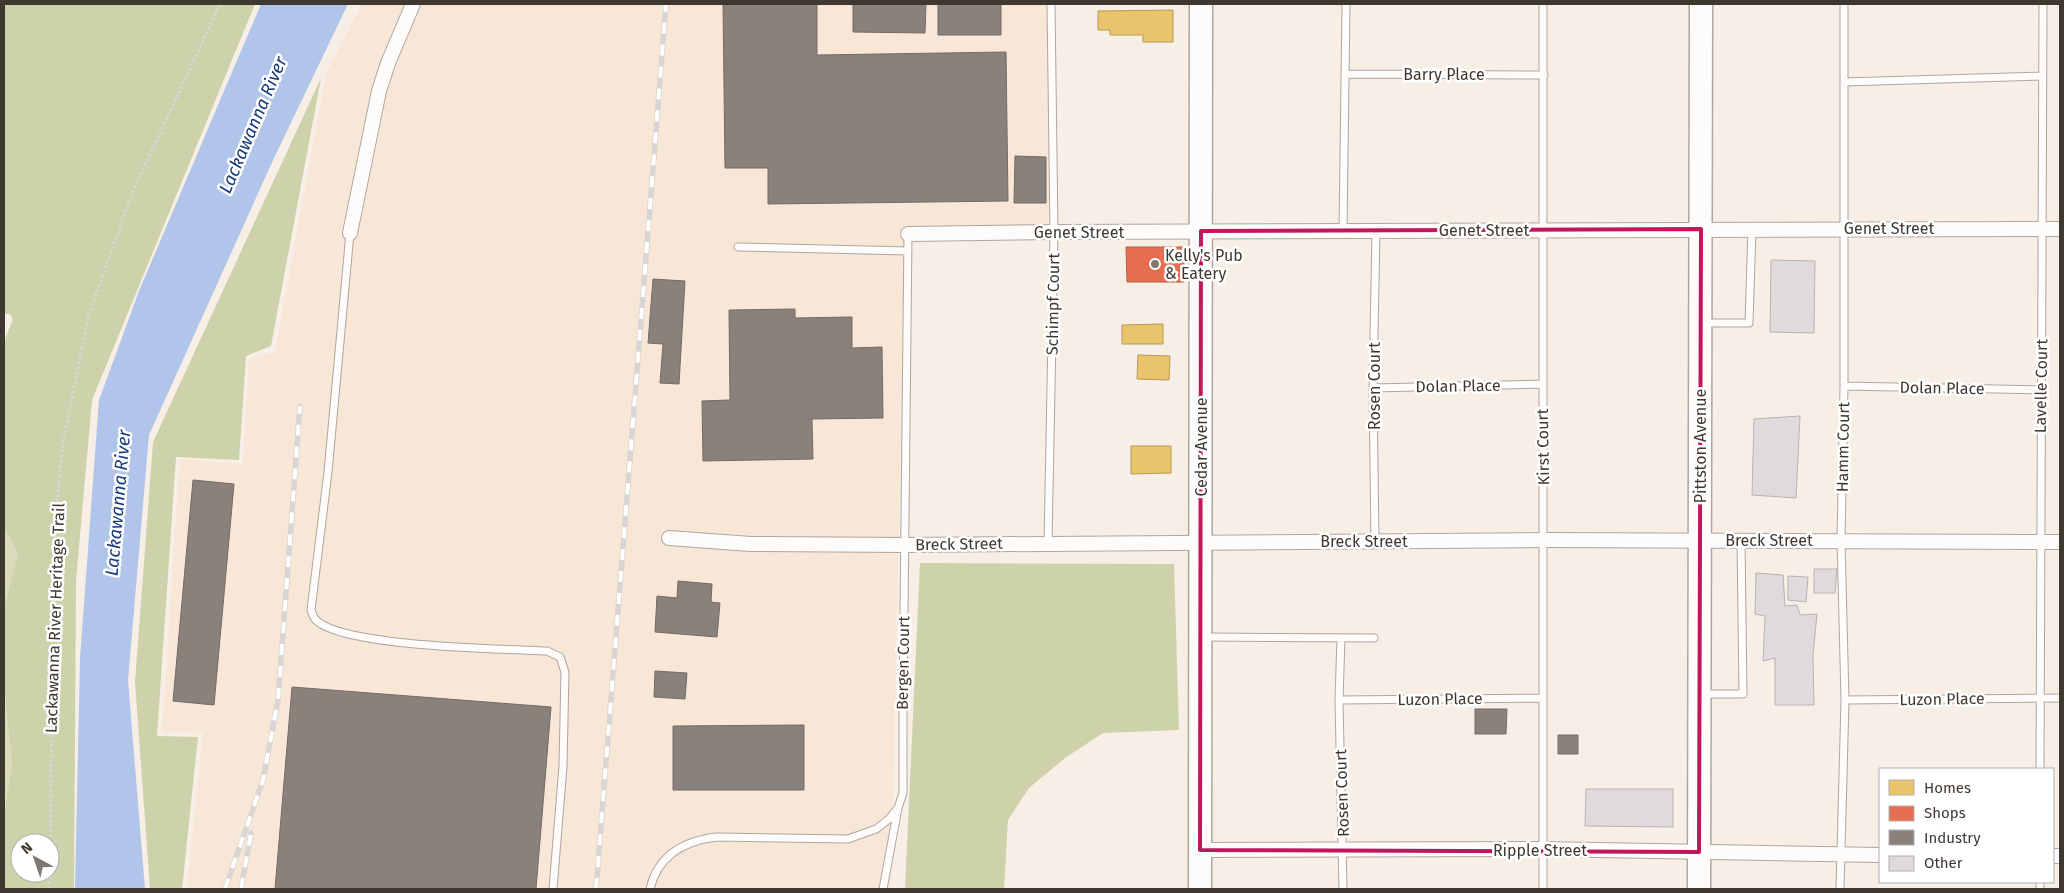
<svg xmlns="http://www.w3.org/2000/svg" width="2064" height="893" font-family="'Fira Sans',sans-serif">
<style>
.built{fill:#f8e6d6}
.green{fill:#d9dbbc}
.forest{fill:#ced2aa;fill-rule:evenodd}
.water{fill:#b1c5eb}
.homes{fill:#e9c46a;stroke:#b69a59}
.shops{fill:#e76f51;stroke:#b55e47}
.industry{fill:#8a817c;stroke:#746b66}
.building{fill:#dfdbdc;stroke:#b7b3b3}
.lines{fill:none;stroke-linecap:round;stroke-linejoin:round}
.lane-casing{stroke:#aea6a0;stroke-width:9}
.street-casing{stroke:#aea6a0;stroke-width:16}
.primary-casing{stroke:#aea6a0;stroke-width:25}
.path{stroke:#d9d7d5;stroke-width:3;stroke-dasharray:2.5 2.5;stroke-linecap:butt}
.lane{stroke:#fefcfb;stroke-width:7}
.street{stroke:#fefcfb;stroke-width:14}
.primary{stroke:#fefcfb;stroke-width:22}
.rail-casing{stroke:#d8d5d3;stroke-width:5.5}
.rail{stroke:#fff;stroke-width:4;stroke-dasharray:11;stroke-linecap:butt}
.marked{fill:none;stroke:#c2185b;stroke-width:4;stroke-linejoin:round}
.poi-dot{fill:#7f7870;stroke:#fff;stroke-width:2}
.labels{text-anchor:middle;dominant-baseline:central;stroke-width:5;stroke-linejoin:round;paint-order:stroke}
.street-label{font-size:16px;fill:#3f3831;stroke:#fff}
.poi-label{font-size:16px;fill:#3f3831;stroke:#fff;text-anchor:start}
.water-label{font-size:18px;font-style:italic;fill:#163a7c;stroke:#fff}
</style>
<rect width="100%" height="100%" fill="#f7eee6"/>
<path class="built" d="M362 4H1050L1052 232 905 231 891 889H187L203 733 162 731 180 459 243 464 249 359 275 352 326 74Z"/>
<path class="green" d="M4 528 18 553 4 608Z
M4 686 12 764 4 814Z"/>
<path class="forest" d="M4 4H255L92 400 76 581 74 889H4V814L12 764 4 686V608L18 553 4 528V342L13 319 10 314H4ZM20 843H50V873H20Z
M321 78 271 346 246 356 239 460 176 457 157 736 198 737 182 889H150L135 682 153 442Z
M920 563 1174 564 1179 730 1103 733 1065 758 1029 788 1008 820 1004 889H905Z"/>
<path class="water" d="M261 4H348L274 158 149 435 128 680 145 889H75L80 658 99 400 139 291Z"/>
<path class="homes" d="M1173 10V42H1143V35H1110V30H1098V11Z
M1163 324V344H1122V325Z
M1138 355 1170 356 1169 380 1137 379Z
M1131 446H1171V473L1131 474Z"/>
<path class="shops" d="M1126 247H1184V282H1127Z"/>
<path class="industry" d="M723 4H817V55L1006 52 1008 201 768 204V168H725Z
M853 4H926L925 33 853 32Z
M938 4H1001V35H938Z
M1015 156 1046 157V203H1014Z
M653 279 685 281 679 384 660 383 663 344 648 343Z
M795 309V318L852 317V348L882 347 883 418 812 419 813 459 703 461 702 401 730 400 729 310Z
M193 480 234 484 214 705 173 701Z
M678 581 712 584 711 602 720 603 717 637 655 632 657 596 677 598Z
M655 671 687 673 685 699 654 697Z
M292 687 551 707 536 889H275Z
M1475 709H1507L1506 734H1475Z
M804 725V790H673V726Z
M1558 735H1578V754H1558Z"/>
<path class="building" d="M1771 260 1815 261 1814 333 1770 332Z
M1800 416 1796 498 1752 495 1754 419Z
M1814 569H1837L1835 593H1814Z
M1756 573 1783 575 1785 606 1797 605 1800 615 1817 614 1813 655 1814 705H1775V658L1763 661 1765 616 1755 614Z
M1788 576 1808 577 1806 602 1788 600Z
M1586 789H1673V827L1585 826Z"/>
<g class="lines">
<defs>
<path id="lane" d="M1345 74 1544 75
M1845 82 2042 76
M1343 231 1346 4
M350 233 328 472 311 610C312 613 314 618 316 620 343 647 504 649 547 651L560 657 565 672 563 766 553 889
M738 247 908 251
M1703 323H1749L1752 229
M1844 386 2041 390
M1373 388 1542 384
M1375 541 1373 388 1376 231
M1048 543 1054 232 1051 4
M1204 637 1374 638
M1341 638 1339 700 1343 889
M1703 694H1743L1741 540
M1339 700 1541 698
M1845 700 2060 698
M2040 769 2043 4
M2040 882V889
M650 889C658 855 684 841 716 837L848 839 876 829 889 819 898 808 903 793V708L908 234
M883 889 898 808
M1543 889V4
M1840 889 1845 700 1841 540 1844 386V4"/>
<path id="street" d="M350 233 379 91 388 63 413 4
M908 234 1054 232 2060 229
M669 538 751 544 905 545 1544 540 2060 542
M1200 850 1542 849 1880 855
M2053 856H2060"/>
<path id="primary" d="M1200 889 1201 4
M1699 889 1701 4"/>
</defs>
<use href="#lane" class="lane-casing"/>
<use href="#street" class="street-casing"/>
<use href="#primary" class="primary-casing"/>
<path class="path" d="M50 872 54 540 63 442 89 314 133 191 220 4
M49 889 50 873"/>
<use href="#lane" class="lane"/>
<use href="#street" class="street"/>
<use href="#primary" class="primary"/>
<defs>
<path id="rail" d="M225 889 263 780 278 700 300 406
M241 889 251 833
M596 889 666 4"/>
</defs>
<use href="#rail" class="rail-casing"/>
<use href="#rail" class="rail"/>
</g>
<path class="marked" d="M1701 229 1699 852 1200 850 1201 231Z"/>
<circle class="poi-dot" cx="1155" cy="264" r="5"/>
<g class="labels">
<g class="street-label">
<text x="1444" y="74">Barry Place</text>
<text x="1889" y="228">Genet Street</text>
<text x="1484" y="230">Genet Street</text>
<text x="1079" y="232">Genet Street</text>
<text transform="translate(1053 304) rotate(-89)">Schimpf Court</text>
<text transform="translate(1374 386) rotate(-90)">Rosen Court</text>
<text transform="translate(1458 386) rotate(-1)">Dolan Place</text>
<text transform="translate(2041 386) rotate(-89)">Lavelle Court</text>
<text transform="translate(1942 388) rotate(1)">Dolan Place</text>
<text transform="translate(1700 446) rotate(-90)">Pittston Avenue</text>
<text transform="translate(1201 447) rotate(-90)">Cedar Avenue</text>
<text transform="translate(1543 447) rotate(-91)">Kirst Court</text>
<text transform="translate(1843 447) rotate(-89)">Hamm Court</text>
<text x="1769" y="540">Breck Street</text>
<text x="1364" y="541">Breck Street</text>
<text transform="translate(959 544) rotate(-1)">Breck Street</text>
<text transform="translate(55 618) rotate(-88)">Lackawanna River Heritage Trail</text>
<text transform="translate(903 663) rotate(-89)">Bergen Court</text>
<text transform="translate(1440 699) rotate(-1)">Luzon Place</text>
<text transform="translate(1942 699) rotate(-1)">Luzon Place</text>
<text transform="translate(1342 793) rotate(-92)">Rosen Court</text>
<text x="1540" y="850">Ripple Street</text>
</g>
<g class="poi-label">
<text x="1165" y="255">Kelly's Pub<tspan x="1165" dy="18">&amp; Eatery</tspan></text>
</g>
<g class="water-label">
<text transform="translate(253 125) rotate(-67)">Lackawanna River</text>
<text transform="translate(118 503) rotate(-85)">Lackawanna River</text>
</g>
</g>
<rect width="2064" height="893" fill="none" stroke="#3f3831" stroke-width="10"/>
<rect x="1879" y="768" width="175" height="115" fill="#ffffff" stroke="#b2afad"/>
<rect x="1889" y="780" width="25" height="15" fill="#e9c46a" stroke="#b2afad"/>
<text x="1924" y="793" font-size="15" fill="#3f3831">Homes</text>
<rect x="1889" y="806" width="25" height="15" fill="#e76f51" stroke="#b2afad"/>
<text x="1924" y="818" font-size="15" fill="#3f3831">Shops</text>
<rect x="1889" y="830" width="25" height="15" fill="#8a817c" stroke="#b2afad"/>
<text x="1924" y="843" font-size="15" fill="#3f3831">Industry</text>
<rect x="1889" y="856" width="25" height="15" fill="#dfdbdc" stroke="#b2afad"/>
<text x="1924" y="868" font-size="15" fill="#3f3831">Other</text>
<g transform="translate(35 858) rotate(320)"><circle r="24" fill="#ffffff" stroke="#b2afad"/>
<path d="M0-4L9 19L0 12L-9 19Z" fill="#7f7870"/>
<text y="-8" font-size="14" font-weight="bold" text-anchor="middle" fill="#3f3831">N</text>
</g>
</svg>
